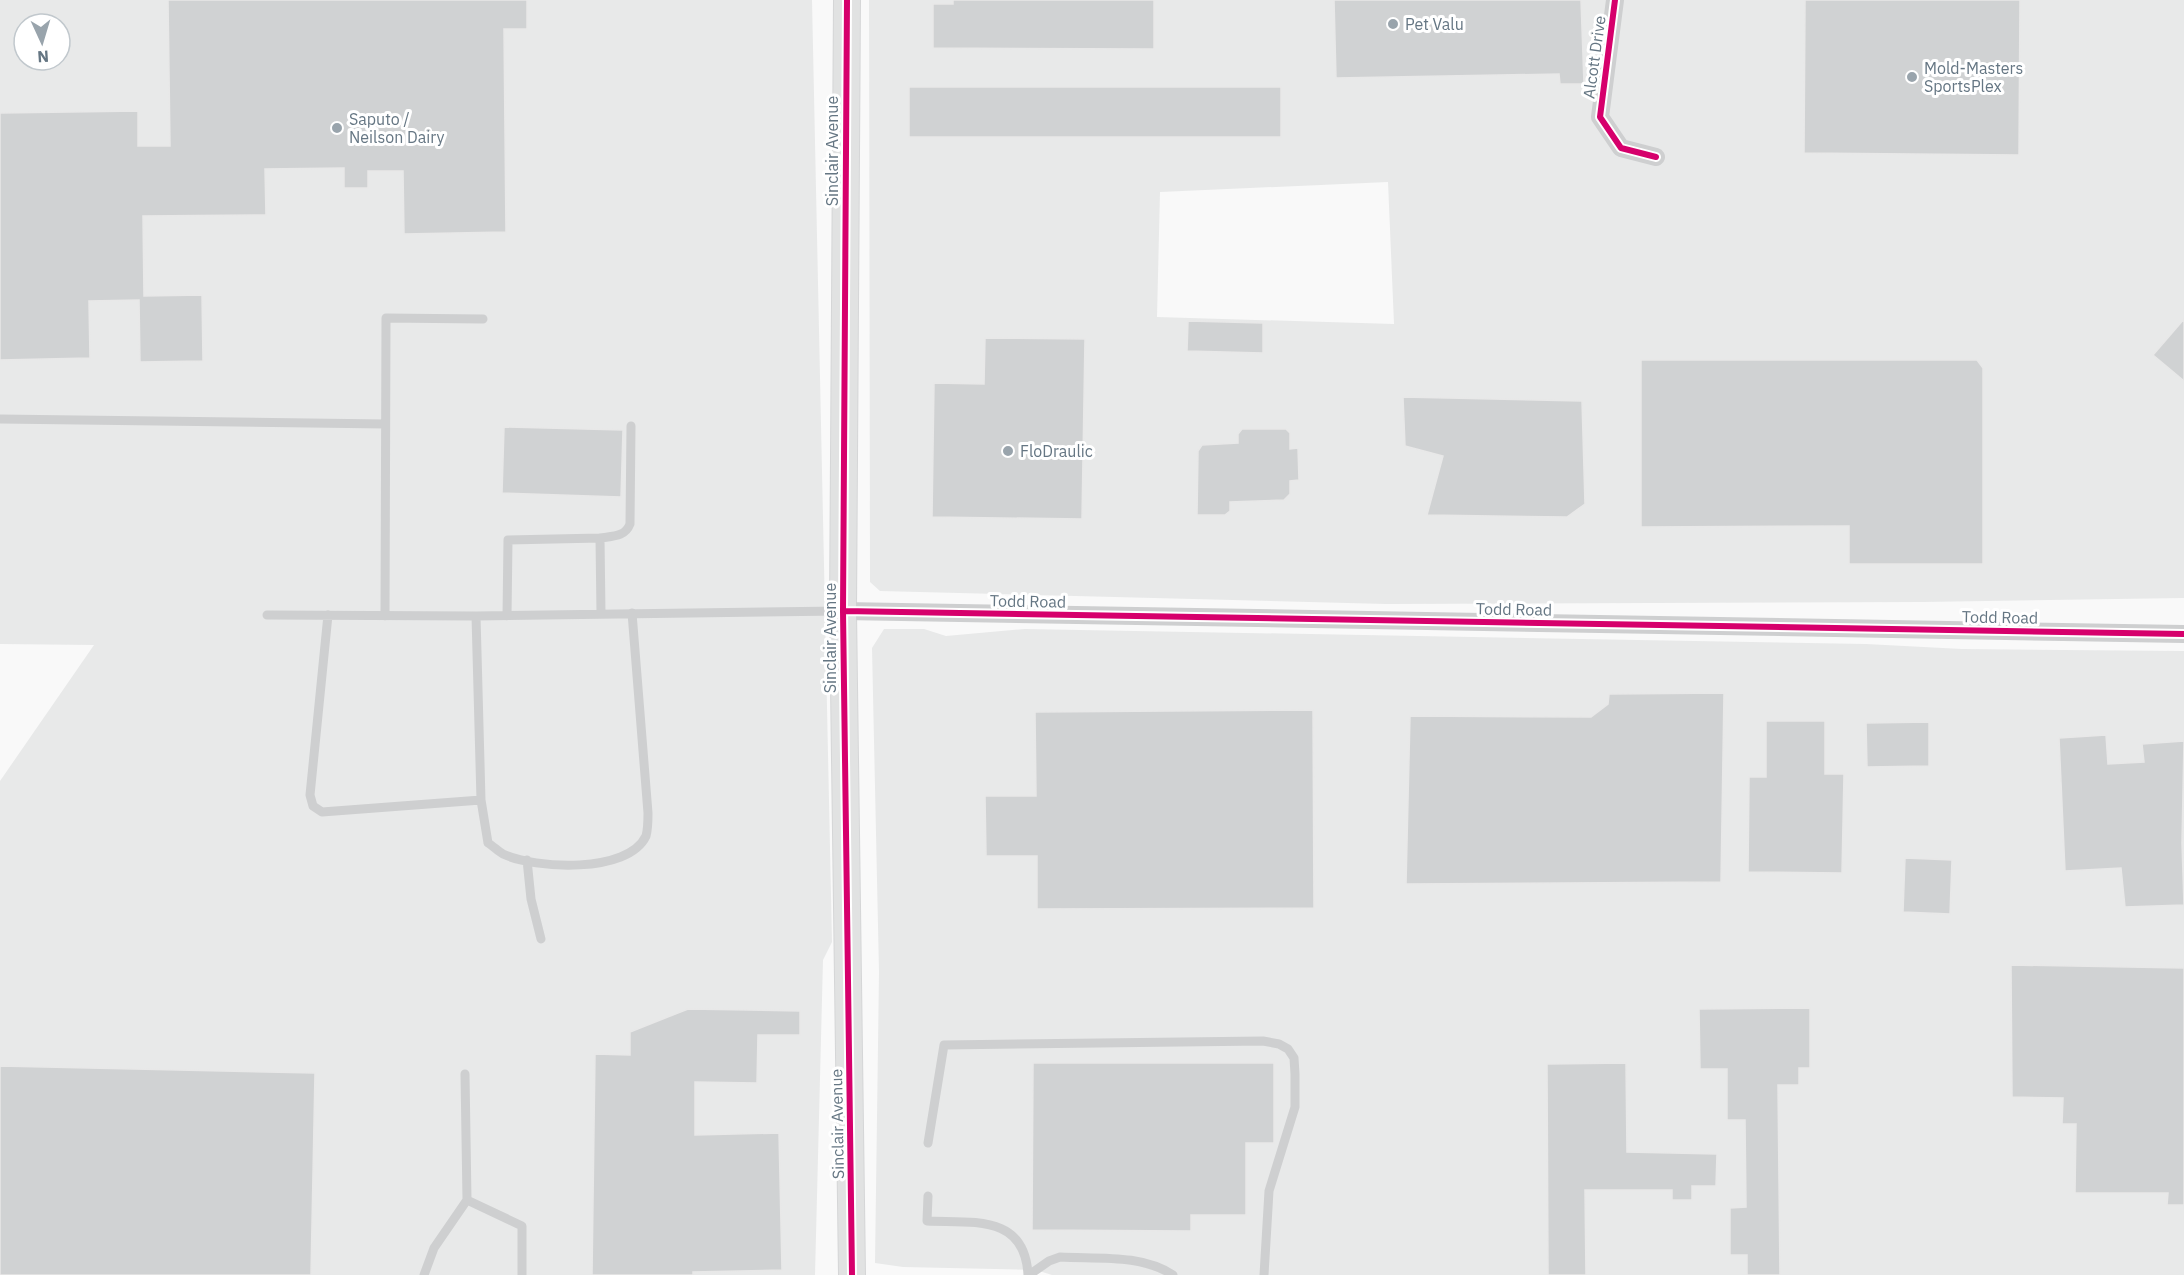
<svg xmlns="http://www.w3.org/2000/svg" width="2184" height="1275" font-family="'IBM Plex Sans',sans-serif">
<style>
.built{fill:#e8e9e9;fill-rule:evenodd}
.building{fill:#d0d2d3;stroke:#e8e8e8;stroke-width:1.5}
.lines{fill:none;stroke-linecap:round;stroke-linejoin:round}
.secondary-casing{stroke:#d5d6d7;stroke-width:28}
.lane{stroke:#cecfd0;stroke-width:9}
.street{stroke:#cecfd0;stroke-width:18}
.secondary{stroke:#e1e2e2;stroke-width:26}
.cycleway-casing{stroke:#fff;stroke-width:10}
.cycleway{stroke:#d6006c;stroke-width:6}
.poi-dot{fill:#99a4ac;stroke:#fff;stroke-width:2}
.labels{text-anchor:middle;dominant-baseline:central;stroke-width:6;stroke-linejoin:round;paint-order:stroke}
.poi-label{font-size:16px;fill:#657683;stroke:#fff;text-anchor:start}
.street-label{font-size:16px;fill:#657683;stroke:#fff}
</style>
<rect width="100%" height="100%" fill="#f9f9f9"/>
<path class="built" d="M0 0H812L832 942 823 960 815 1275H0V781L94 645 0 644ZM24 24H60V60H24Z
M869 0H2184V598L1923 602 1386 604 880 591 870 582ZM1388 182 1394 324 1157 317 1160 192Z
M884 629H924L946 636 1025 629 1866 644 1962 649 2184 651V1275H1052L1036 1270 903 1267 875 1263 879 972 872 648Z"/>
<path class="building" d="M168 0H527V29H504L506 232 404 234 403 171H368V188H344V168L265 169 266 215 143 216 144 296 202 295 203 361 140 362 139 300 89 301 90 358 0 360V113L138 111V146H170Z
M953 0H1154V49L933 48V4H953Z
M1334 0H1581L1584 84H1560L1559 74 1336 78Z
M1805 0H2020L2019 155 1804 153Z
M909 87H1281V137H909Z
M2184 319V381L2153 355Z
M1188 321 1263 323V353L1187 351Z
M985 338 1085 339 1082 519 932 517 934 383 984 384Z
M1641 360H1977L1983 368V564H1849V526L1641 527Z
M1403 397 1582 401 1585 504 1567 517 1427 515 1443 456 1405 446Z
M504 427 623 430 621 497 502 493Z
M1242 429H1286L1290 433V449L1298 448 1299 480 1290 481V494L1284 500 1230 502V511L1225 515H1197L1198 451 1202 445 1238 443V434Z
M1724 693 1721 882 1406 884 1410 716 1591 717 1608 704 1609 694Z
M1313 710 1314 908 1037 909V856H986L985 796H1036L1035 712Z
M1766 721H1825V774H1844L1842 873 1748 872 1749 777H1766Z
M1929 722V766L1867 767 1866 723Z
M2106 735 2108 764 2144 762 2142 744 2184 741 2182 843 2184 905 2125 907 2121 868 2065 871 2059 738Z
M1905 858 1952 860 1950 914 1903 912Z
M2011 965 2184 968V1205H2167L2168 1193H2075L2076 1124H2062L2063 1098 2012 1097Z
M1810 1008V1068H1799V1085H1778L1780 1275H1747V1255H1730V1208L1746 1207 1745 1120H1727V1069H1700L1699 1009Z
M688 1009 800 1011V1035H758L757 1083 695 1082V1135L779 1133 782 1270 693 1272V1275H592L595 1054 630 1055V1032Z
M1033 1063H1274V1143H1246V1215H1191V1231L1032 1230Z
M1626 1063 1627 1152 1717 1154 1716 1186H1692V1200H1672V1190H1585L1586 1275H1548L1547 1064Z
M0 1066 315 1073 311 1275H0Z"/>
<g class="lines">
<defs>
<path id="secondary" d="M847 0 843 611 852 1275"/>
</defs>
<use href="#secondary" class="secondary-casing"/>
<path class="lane" d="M0 419 385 424
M600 538C613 536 625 537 630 524L631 426
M267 615 476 616 841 611
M328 615 310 795 313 806 322 812 481 800
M385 616 386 318 483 319
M476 616 481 800 488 843C493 846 498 851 503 854 535 869 628 874 646 836 648 829 648 820 648 813L632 613
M507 616 508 540 600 538 601 614
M527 860 531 899 541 939
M465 1074 467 1200 522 1226V1275
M928 1143 944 1045 1263 1041 1279 1044 1288 1049 1294 1058 1295 1074V1107L1269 1191 1264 1275
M928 1196 927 1221C973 1223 1025 1214 1028 1275
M424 1275 434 1248 467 1200
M1029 1275 1049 1261 1060 1257C1098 1259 1141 1254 1173 1275"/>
<path class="street" d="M1615 0 1600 117 1621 148 1656 157
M843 611 2184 634"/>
<use href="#secondary" class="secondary"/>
<defs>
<path id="cycleway" d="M847 0 843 611 852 1275
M1615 0 1600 117 1621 148 1656 157
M843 611 2184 634"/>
</defs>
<use href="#cycleway" class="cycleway-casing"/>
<use href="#cycleway" class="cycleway"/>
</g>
<g class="poi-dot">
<circle cx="1393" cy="24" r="6"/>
<circle cx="1912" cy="77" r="6"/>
<circle cx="337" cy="128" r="6"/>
<circle cx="1008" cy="451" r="6"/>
</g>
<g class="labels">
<g class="poi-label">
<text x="1405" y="24">Pet Valu</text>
<text x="1924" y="68">Mold-Masters<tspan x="1924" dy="18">SportsPlex</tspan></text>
<text x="349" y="119">Saputo /<tspan x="349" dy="18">Neilson Dairy</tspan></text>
<text x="1020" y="451">FloDraulic</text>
</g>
<g class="street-label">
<text transform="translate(1594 57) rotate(-82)">Alcott Drive</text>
<text transform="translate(832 151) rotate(-90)">Sinclair Avenue</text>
<text transform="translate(1028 601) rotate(1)">Todd Road</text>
<text transform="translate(1514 609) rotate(1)">Todd Road</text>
<text transform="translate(2000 617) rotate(1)">Todd Road</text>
<text transform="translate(830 638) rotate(-90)">Sinclair Avenue</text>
<text transform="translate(837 1124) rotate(-91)">Sinclair Avenue</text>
</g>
</g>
<g transform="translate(42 42) rotate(176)"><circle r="28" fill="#ffffff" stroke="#c1c8cd" stroke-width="1.5"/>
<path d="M0-4.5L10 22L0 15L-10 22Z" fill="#99a4ac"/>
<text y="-9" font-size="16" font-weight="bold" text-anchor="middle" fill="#657683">N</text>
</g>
</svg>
